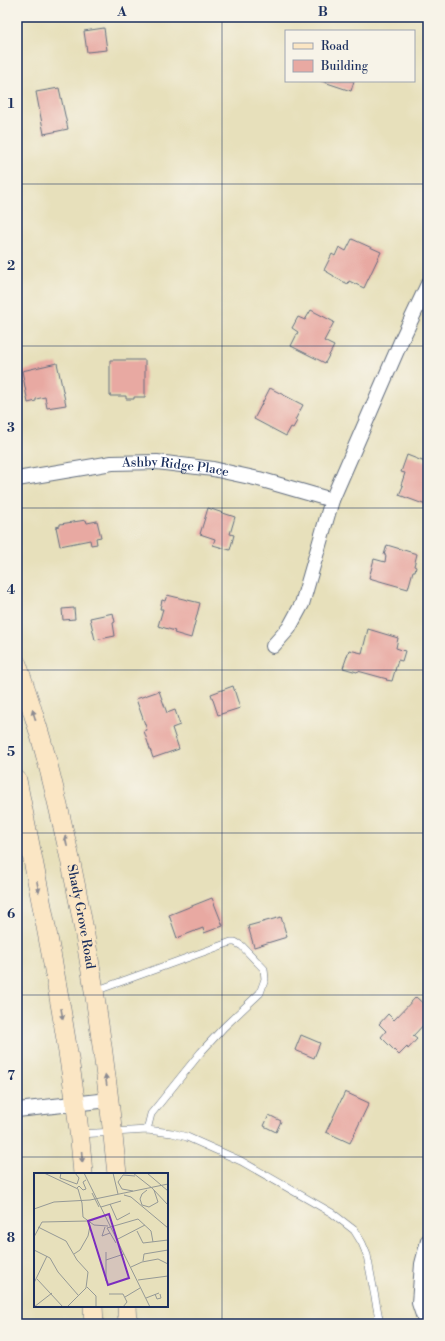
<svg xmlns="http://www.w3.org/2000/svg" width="445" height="1341" font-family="'Libre Bodoni',serif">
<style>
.building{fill:#e8a9a2}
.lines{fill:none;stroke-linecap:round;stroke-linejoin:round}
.service-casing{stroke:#626d7f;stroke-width:8}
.minor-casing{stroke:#626d7f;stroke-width:16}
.secondary-casing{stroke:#626d7f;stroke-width:20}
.service{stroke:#fff;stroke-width:7}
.minor{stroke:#fff;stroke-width:14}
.secondary{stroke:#fbe6c4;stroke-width:19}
.oneway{fill:#8b8a91}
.grid{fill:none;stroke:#1b2f5e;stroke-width:1;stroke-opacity:0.55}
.labels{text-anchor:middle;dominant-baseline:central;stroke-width:3;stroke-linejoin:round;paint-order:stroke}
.street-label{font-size:13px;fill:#1b2f5e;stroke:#f7f3e8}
.inset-road{fill:none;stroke:#959996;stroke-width:1}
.view{fill:#7b2cbf;fill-opacity:0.15;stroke:#7b2cbf;stroke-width:2}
.inset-edge{fill:none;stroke:#1b2f5e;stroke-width:2}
.neatline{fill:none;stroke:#1b2f5e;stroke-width:1.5}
.grid-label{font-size:13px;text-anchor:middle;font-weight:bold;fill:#1b2f5e}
</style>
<rect width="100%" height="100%" fill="#f7f3e8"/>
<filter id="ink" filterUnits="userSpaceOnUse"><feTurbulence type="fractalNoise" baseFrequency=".025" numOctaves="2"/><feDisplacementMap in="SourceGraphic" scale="8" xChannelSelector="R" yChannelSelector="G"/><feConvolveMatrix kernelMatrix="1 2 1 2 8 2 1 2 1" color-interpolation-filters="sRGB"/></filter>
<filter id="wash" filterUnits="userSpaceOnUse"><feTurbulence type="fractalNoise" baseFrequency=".012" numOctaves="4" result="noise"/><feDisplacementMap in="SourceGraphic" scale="16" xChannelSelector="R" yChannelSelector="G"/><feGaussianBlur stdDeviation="0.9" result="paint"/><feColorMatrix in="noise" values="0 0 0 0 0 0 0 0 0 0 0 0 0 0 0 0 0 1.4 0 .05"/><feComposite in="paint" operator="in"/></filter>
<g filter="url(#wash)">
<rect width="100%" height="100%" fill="#e7e0bb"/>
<g id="blocks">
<path class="building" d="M104 28 107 50 87 52 84 31Z
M321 81H354L351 91Z
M59 88 68 129 44 134 36 92Z
M352 239 381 252 364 288 349 281 348 284 334 277V276L324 270 332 254 335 256 339 247 346 251Z
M311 310 334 322 324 341 334 346 325 363 291 346 298 332 292 328 298 317 305 320Z
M110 360H145V397H134V399H126V396H110Z
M57 363 66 405 47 408 45 397 36 399V401L28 403 22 371Z
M270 388 303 405 295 420 297 421 293 428 291 427 286 436 254 419Z
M407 455 425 462 427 459 428 460V498L426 505 399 495 403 486 401 485 405 473 401 472Z
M208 508 235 517 230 534 234 535 230 550 213 545 215 539 200 534Z
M86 520 87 523 97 521 101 537 96 538 97 544 91 545 90 540 60 546 56 527 60 526V524Z
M387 545 417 554 414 566 416 567 415 571H413L408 589 369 578 374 559 385 562 386 555H384Z
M167 595 200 603 191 638 174 633 175 631 158 626 163 609H160L162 600 165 601Z
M74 608 75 619 63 620 62 609Z
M113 613 115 622 113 623 115 636 95 640 90 618Z
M368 629 398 638 396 648 405 651 402 661 398 660 392 681 386 680 387 679 358 671 357 672 343 668 349 650 362 653Z
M233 686 240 708 218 715 211 694Z
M159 691 167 713 175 710 180 725 172 728 179 749 153 758 144 731 147 730 136 699Z
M212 898 223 926 204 933 203 928 177 938 169 915Z
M281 917 287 937 254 947 248 926Z
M416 997 428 1008V1020L413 1036 417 1039 408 1049 407 1047 399 1055 381 1037 386 1031 379 1024 388 1014 394 1020Z
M301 1035 320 1043 314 1058 295 1050Z
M345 1092 369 1103 350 1143 326 1132Z
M269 1115 281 1121 276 1132 264 1126Z"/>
</g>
</g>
<g filter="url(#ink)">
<use href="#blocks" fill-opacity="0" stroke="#626d7f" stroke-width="1"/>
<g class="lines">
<defs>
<path id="service" d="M95 991 231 942H235L242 946 264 969 265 979 260 993 224 1027 201 1052 151 1114 147 1130
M80 1134 147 1130 172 1133 187 1137 241 1161 332 1213 354 1230 362 1243 367 1255 380 1324"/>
<g id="minor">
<path id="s1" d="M17 479 112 463 157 462 213 469 259 479 332 500"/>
<path d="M273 646 289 628 302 604 332 500 402 339 428 284"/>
<path d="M17 1110 109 1100"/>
<path d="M426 1324 419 1303 422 1264 428 1241"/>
</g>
<g id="secondary">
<path id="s2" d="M17 664C23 681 29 699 34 716 48 758 57 802 67 845 91 953 106 1064 117 1174"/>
<path d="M17 780C32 856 48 932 61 1009 70 1064 79 1118 83 1174"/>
<path d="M93 1306 94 1324"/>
<path d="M127 1306 128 1324"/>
</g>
</defs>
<use href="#service" class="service-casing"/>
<use href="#minor" class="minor-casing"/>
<use href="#secondary" class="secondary-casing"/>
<use href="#service" class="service"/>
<use href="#minor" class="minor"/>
<use href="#secondary" class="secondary"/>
</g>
<defs><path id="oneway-solid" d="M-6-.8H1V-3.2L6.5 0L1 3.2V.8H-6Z"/></defs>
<g class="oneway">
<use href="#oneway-solid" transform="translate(34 715) rotate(-107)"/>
<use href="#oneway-solid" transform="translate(66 841) rotate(-102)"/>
<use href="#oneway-solid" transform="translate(38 887) rotate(79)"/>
<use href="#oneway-solid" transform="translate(62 1014) rotate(80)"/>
<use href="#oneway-solid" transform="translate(106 1080) rotate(-98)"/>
<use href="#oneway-solid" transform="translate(82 1157) rotate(86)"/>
</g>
</g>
<path class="grid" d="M222 17V1324M17 184H428M17 346H428M17 508H428M17 670H428M17 833H428M17 995H428M17 1157H428"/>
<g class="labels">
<g class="street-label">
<text stroke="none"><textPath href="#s1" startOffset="160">Ashby Ridge Place</textPath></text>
<text stroke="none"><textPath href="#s2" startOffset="261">Shady Grove Road</textPath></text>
</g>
</g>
<g transform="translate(34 1173)">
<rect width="134" height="134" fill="#e7e0bb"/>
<path class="inset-road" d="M10 0 44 16 48 30M27 0 26 5 43 11 45 5 41 0M50 0 116 134M79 0 84 21M99 0 118 15 134 32M113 0 134 18M43 15 45 13 49 17 52 16 49 9 52 7M113 17 108 21 106 26 108 32 115 34 124 29 120 17M99 18 88 16 84 9 89 2 101 3M58 20 65 34M90 22 97 24 134 55M48 30 49 44 60 52 74 53M76 31 83 47 96 40M67 34 87 28M0 36 20 29 56 27 134 11M4 54 32 68 43 87 54 99 52 115 33 134M71 54 68 63 76 60M73 55 104 46 117 58 119 69M73 55 82 70M103 58 109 70 134 67M0 64 8 49 54 48 56 53 54 63 46 77 40 81M82 67 111 52M0 77 16 85 24 99 44 122M72 87 90 81M109 88 110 81 134 77M97 94 108 89 124 86 134 91M3 106 29 134M104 107 134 103M72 108V79M0 110 13 83M53 114 62 123V134M75 121H89L93 129 89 134M121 121 123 126 127 125 126 121M91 124 106 115M112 125 125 120M0 134 18 120"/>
<path class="view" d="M75 41 95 105 74 112 54 48Z"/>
<rect width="134" height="134" class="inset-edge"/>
</g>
<rect width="445" height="1341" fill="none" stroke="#f7f3e8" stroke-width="44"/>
<rect x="285" y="30" width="130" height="52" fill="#f7f3e8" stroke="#9fa5b1"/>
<rect x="293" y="43" width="20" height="6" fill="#fbe6c4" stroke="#9fa5b1"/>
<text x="321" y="50" font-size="12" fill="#1b2f5e">Road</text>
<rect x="293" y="60" width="20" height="12" fill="#e8a9a2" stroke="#9fa5b1"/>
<text x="321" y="70" font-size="12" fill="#1b2f5e">Building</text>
<rect x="22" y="22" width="401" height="1297" class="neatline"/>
<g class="grid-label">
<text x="122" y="16">A</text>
<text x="323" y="16">B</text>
<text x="11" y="108">1</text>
<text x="11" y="270">2</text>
<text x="11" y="432">3</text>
<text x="11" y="594">4</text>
<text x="11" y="756">5</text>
<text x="11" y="918">6</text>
<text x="11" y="1080">7</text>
<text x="11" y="1242">8</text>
</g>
</svg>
